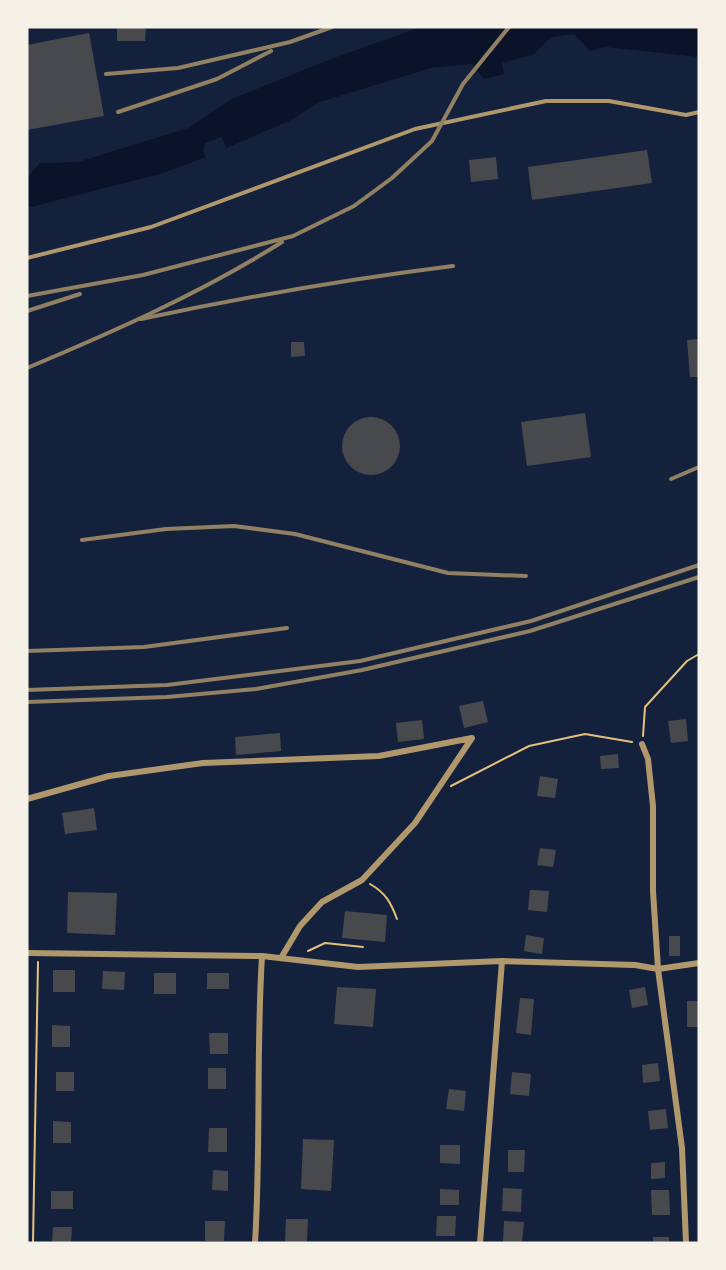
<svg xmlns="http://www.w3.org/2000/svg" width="726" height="1270" viewBox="0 0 726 1270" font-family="Mulish,sans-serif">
<rect width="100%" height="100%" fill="#14213d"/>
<!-- water -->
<polygon fill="#0b132b" points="421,27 699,27 699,57 605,47 590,51 574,34 551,37 533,55 502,63 504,74 484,79 472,64 431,68 320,102 289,121 226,148 222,137 205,143 203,151 206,157 160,174 27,208 27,178 40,163 78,162 188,128 232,99 331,59"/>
<!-- building -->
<g fill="#48494c">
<polygon points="117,27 146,27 145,41 117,41"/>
<polygon points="89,33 104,116 27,130 27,45"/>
<polygon points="647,150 652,183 532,200 528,167"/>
<polygon points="496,157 498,179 471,182 469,160"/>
<polygon points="699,339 699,377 690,377 687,340"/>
<polygon points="291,342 304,342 305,356 291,357"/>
<polygon points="585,413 591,457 527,466 521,422"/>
<circle cx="371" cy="446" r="29"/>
<polygon points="483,701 488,722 464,728 459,706"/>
<polygon points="686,719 688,741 671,743 668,721"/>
<polygon points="422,720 424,739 398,742 396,723"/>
<polygon points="280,733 281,751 236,755 235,737"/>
<polygon points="618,754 619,768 601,769 600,756"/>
<polygon points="540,776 558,779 555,798 537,796"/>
<polygon points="94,808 97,830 65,834 62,813"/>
<polygon points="540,848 556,850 553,867 537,865"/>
<polygon points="530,890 549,891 547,912 528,910"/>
<polygon points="68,892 117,893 115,935 67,933"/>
<polygon points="345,911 387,915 385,942 342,938"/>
<polygon points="526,935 544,938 542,954 524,951"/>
<rect x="669" y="936" width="11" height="20"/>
<rect x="53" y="970" width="22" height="22"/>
<polygon points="103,971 125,972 124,990 102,989"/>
<rect x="154" y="973" width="22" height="21"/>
<rect x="207" y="973" width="22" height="16"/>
<polygon points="337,987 376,989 373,1027 334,1024"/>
<polygon points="645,987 648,1005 632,1008 629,990"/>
<polygon points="520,998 534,999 531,1035 516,1033"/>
<rect x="687" y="1001" width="12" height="26"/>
<polygon points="52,1025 70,1026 70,1047 52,1047"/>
<polygon points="209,1033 228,1033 228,1054 210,1054"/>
<polygon points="658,1063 660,1081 643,1083 642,1065"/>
<rect x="208" y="1068" width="18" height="21"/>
<rect x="56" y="1072" width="18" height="19"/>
<polygon points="512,1072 531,1074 529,1096 510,1094"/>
<polygon points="449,1089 466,1091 464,1111 446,1109"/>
<polygon points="666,1109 668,1128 650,1130 648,1111"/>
<polygon points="53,1121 71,1122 71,1143 53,1143"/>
<polygon points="209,1128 227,1128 227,1152 208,1152"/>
<polygon points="303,1139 334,1140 331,1191 301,1189"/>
<polygon points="440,1145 460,1145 460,1164 440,1163"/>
<polygon points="508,1150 525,1150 524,1172 508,1172"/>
<polygon points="665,1162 665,1178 651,1179 651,1163"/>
<polygon points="213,1170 228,1171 228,1191 212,1190"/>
<polygon points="503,1188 522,1189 521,1212 502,1211"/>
<polygon points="440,1189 459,1190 459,1205 440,1205"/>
<polygon points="651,1190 669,1190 670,1215 652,1215"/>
<rect x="51" y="1191" width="22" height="18"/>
<polygon points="437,1216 456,1216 455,1236 436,1236"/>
<polygon points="286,1219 308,1219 307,1242 285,1242"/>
<polygon points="205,1221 225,1221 224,1241 205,1241"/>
<polygon points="504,1221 524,1222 522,1243 503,1243"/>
<polygon points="53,1227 72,1227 71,1243 52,1243"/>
<rect x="653" y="1237" width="16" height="6"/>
</g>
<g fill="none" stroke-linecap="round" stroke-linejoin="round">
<!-- path -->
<g stroke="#e5c07b" stroke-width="2">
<polyline points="643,736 645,707 687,661 699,654"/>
<polyline points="451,786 529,746 585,734 632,742"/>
<path d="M370,884C386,893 391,903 397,919"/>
<polyline points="308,951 325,943 363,947"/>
<polyline points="33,1243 38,962"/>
</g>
<!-- service -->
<polyline stroke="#b1986c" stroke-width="4" points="27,258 151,227 415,129 546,101 609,101 686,115 699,112"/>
<!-- minor -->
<g stroke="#b1986c" stroke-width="6">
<polyline points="642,744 648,759 653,806 653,891 658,969 682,1148 686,1243"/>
<polyline points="27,799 109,776 203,763 379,756 472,738 415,823 362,880 322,902 300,926 281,958"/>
<polyline points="27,953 262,956 358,967 502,961 635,965 658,969 699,963"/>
<path d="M255,1243C261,1147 256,1052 262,956"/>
<polyline points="480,1243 502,961"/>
</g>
<!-- rail -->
<g stroke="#918062" stroke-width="4">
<polyline points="106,74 178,68 290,42 332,27"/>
<polyline points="118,112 217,79 271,51"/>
<polyline points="27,296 143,275 293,236 354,206 392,178 432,141 463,84 509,27"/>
<polyline points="27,311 80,294"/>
<path d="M141,319C245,297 348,279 453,266"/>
<path d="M27,368C115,331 201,293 282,242"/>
<polyline points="671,479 699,467"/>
<polyline points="82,540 166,529 234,526 295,534 448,573 526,576"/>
<polyline points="27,651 144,647 287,628"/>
<polyline points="27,690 167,685 360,661 531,621 699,565"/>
<polyline points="27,702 167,697 256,689 362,670 530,631 699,577"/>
</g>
</g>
<!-- border -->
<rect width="726" height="1270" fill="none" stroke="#f6f1e7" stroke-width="57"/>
</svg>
